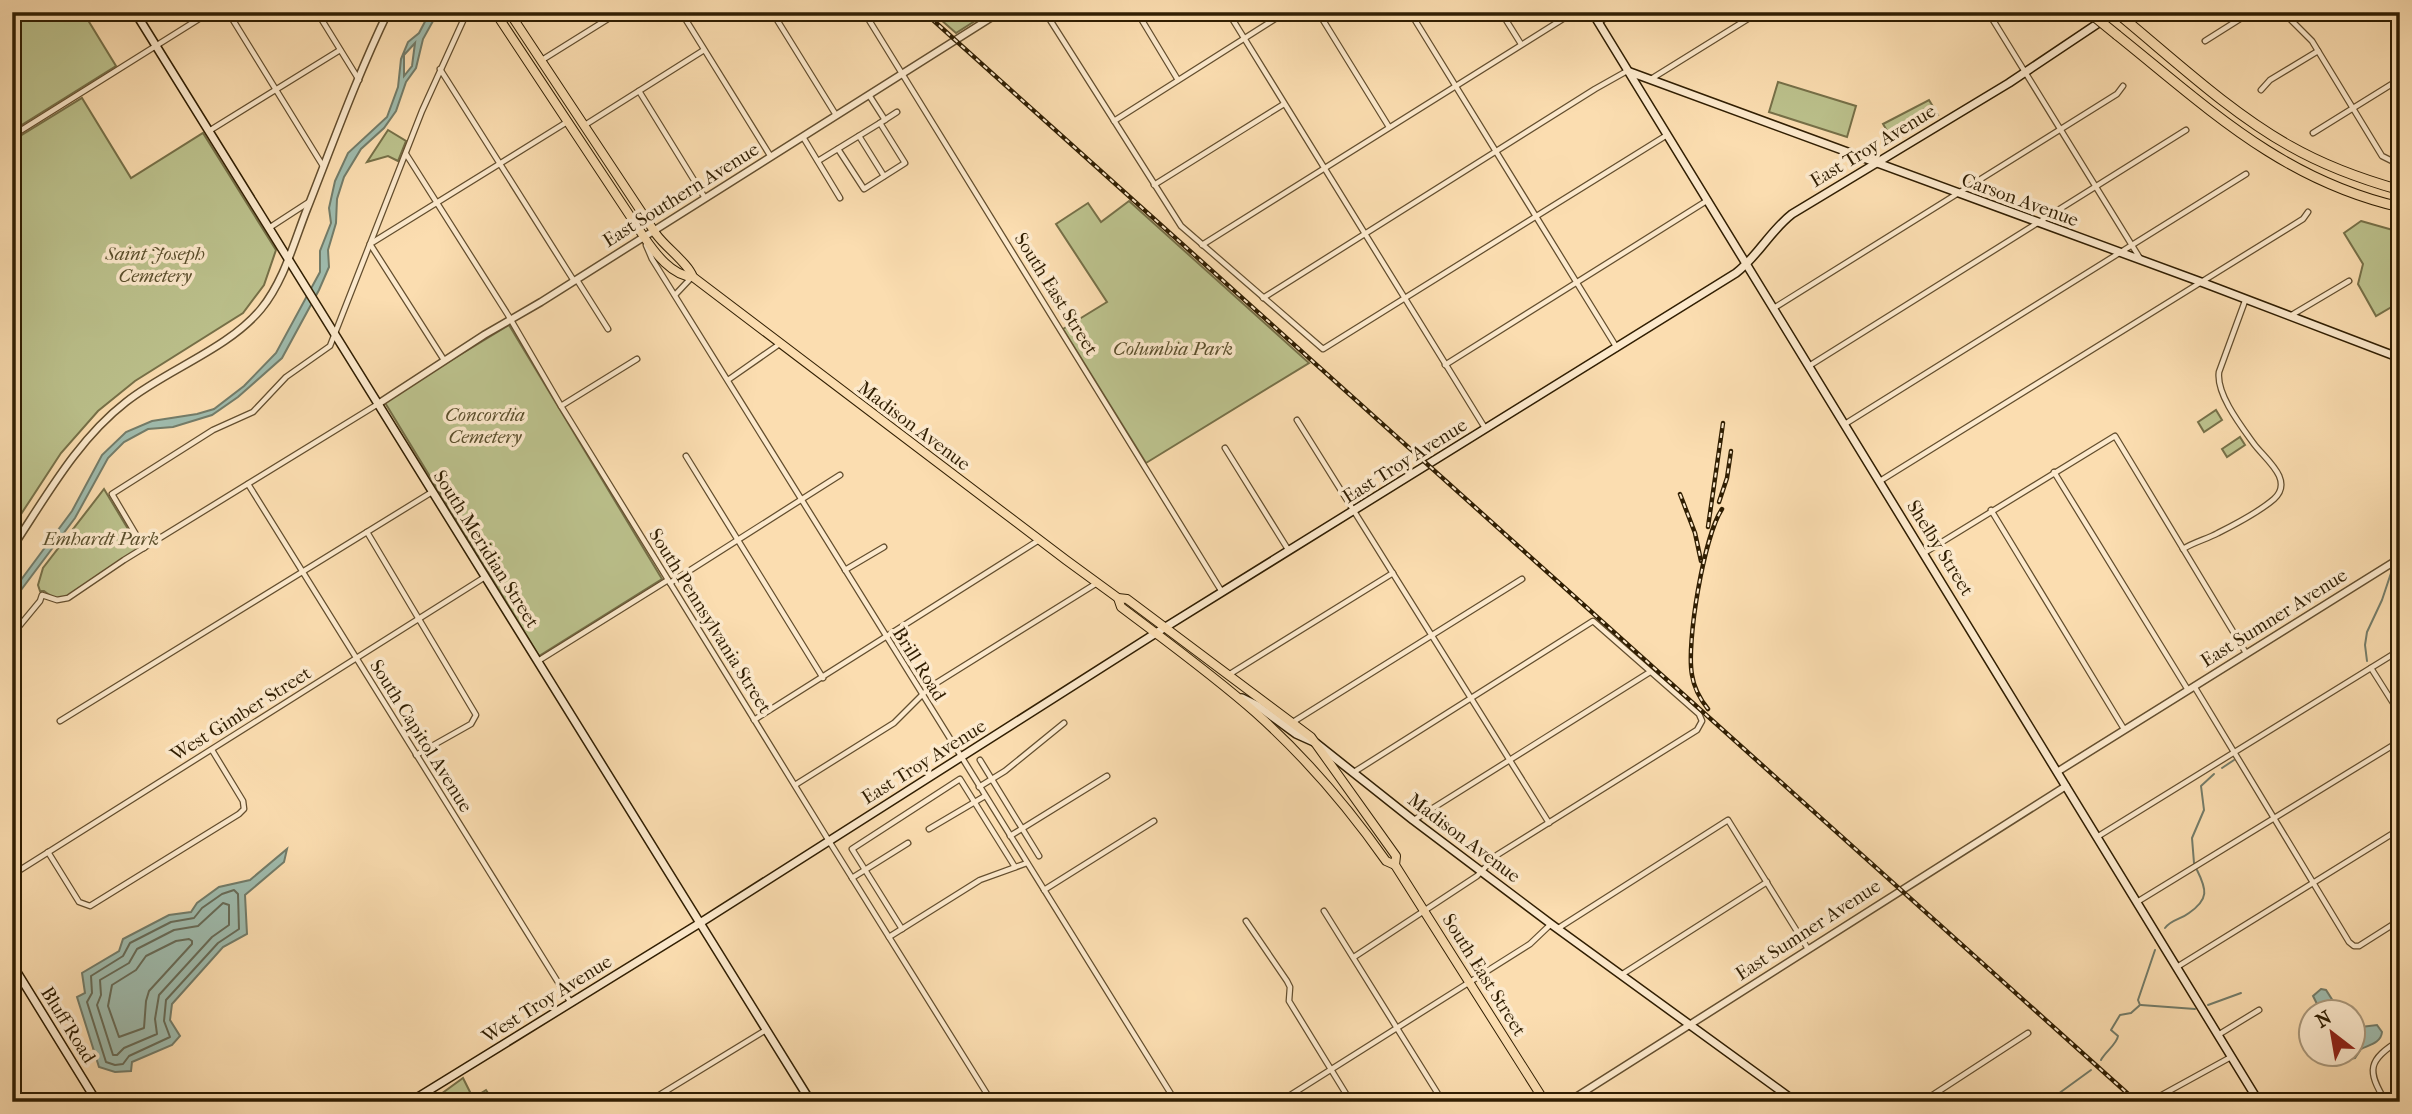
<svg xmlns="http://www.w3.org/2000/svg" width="2412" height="1114" viewBox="0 0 2412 1114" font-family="'IM FELL French Canon',serif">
<rect width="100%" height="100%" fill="#fbddb0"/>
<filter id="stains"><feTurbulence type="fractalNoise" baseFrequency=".00286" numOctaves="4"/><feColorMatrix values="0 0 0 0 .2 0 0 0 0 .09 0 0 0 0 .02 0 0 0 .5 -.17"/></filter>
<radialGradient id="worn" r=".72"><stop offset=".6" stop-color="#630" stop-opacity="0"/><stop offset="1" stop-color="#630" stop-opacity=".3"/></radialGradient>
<!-- green -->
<g fill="#bcc28d" stroke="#767048" stroke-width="2">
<polygon points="32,12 83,12 116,66 12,131 12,24"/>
<polygon points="932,12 989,12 956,33"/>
<polygon points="1778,82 1856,106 1847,137 1769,112"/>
<polygon points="82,98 131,178 203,133 276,250 264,285 243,313 135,381 98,411 61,453 12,528 12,141"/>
<polygon points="1929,100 1938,115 1893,141 1883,124"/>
<polygon points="388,130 406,141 398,161 388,156 367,162"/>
<polygon points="1129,201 1309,363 1146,463 1063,329 1107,302 1056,224 1088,203 1101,222"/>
<polygon points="2361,221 2400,232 2400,302 2376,316 2358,284 2363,264 2344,233"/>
<polygon points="509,325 662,579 539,656 384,401"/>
<polygon points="2216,410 2222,420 2204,432 2198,422"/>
<polygon points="2240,437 2245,445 2227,457 2222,449"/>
<path d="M104,489L140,549L71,595C59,600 54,599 44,591H40L38,585L43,568Z"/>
<polygon points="463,1078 473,1098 486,1090 494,1102 430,1102"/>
</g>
<!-- water -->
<g fill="#9fbbad" stroke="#737c69" stroke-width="2" fill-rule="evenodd">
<path d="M430,12H438L423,39L416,68L406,82L396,111L384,128L361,149L344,177L337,199L336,223L328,250L329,267L319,290L282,358L238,397L212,415L173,427L148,429L124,442L108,458L75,518L12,602V592L72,511L102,455L126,432L152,421L197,414L214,409L244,386L276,353L320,272V251L331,223L329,208L335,181L348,153L387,117L398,87L401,59L408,42L419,33ZM415,43L412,66L404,76V55Z"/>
<polygon points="287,849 284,862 245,895 247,934 223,947 172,1004 170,1020 180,1036 172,1045 132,1062 131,1071 115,1072 99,1067 77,997 85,993 82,973 119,951 123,939 169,915 191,912 197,903 219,887 250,880"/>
<polygon points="2321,989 2326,990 2340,1012 2321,1012 2313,996"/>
<path d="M2377,1025L2382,1032C2381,1043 2369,1045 2361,1049L2355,1058L2349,1059L2347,1055L2352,1054L2353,1028Z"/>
</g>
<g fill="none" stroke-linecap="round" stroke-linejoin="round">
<!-- shore -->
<g stroke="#686c58" stroke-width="2">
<polygon points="234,890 238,894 239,929 218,943 166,1000 164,1021 170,1037 129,1056 123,1064 115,1065 106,1062 87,1002 92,993 91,976 123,956 130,943 171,922 194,918 202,908 222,894"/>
<polygon points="223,903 229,905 229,925 212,937 159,995 155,1019 157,1034 124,1048 117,1055 113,1055 97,1005 101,995 100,980 129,963 137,949 174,930 198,926"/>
<polygon points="189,939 192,941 192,944 149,991 146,1001 144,1028 119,1037 108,1006 112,985 136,970 146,956 176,941"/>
</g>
<!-- stream -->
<g stroke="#737c69" stroke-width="2">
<polyline points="2367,661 2365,645 2367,632 2382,600 2392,570"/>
<polyline points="2222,768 2234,760"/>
<polyline points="2194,863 2192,838 2204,810 2201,786 2214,774"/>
<path d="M2165,928C2172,919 2180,920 2189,913C2209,899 2207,890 2197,870"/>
<polyline points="2141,1005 2195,1009"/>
<polyline points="2208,1005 2241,993"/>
<path d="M2101,1060C2105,1052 2117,1044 2118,1036L2111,1030L2120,1015L2131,1013L2140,1005L2138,1000L2155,950"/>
<polyline points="2047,1102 2091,1070"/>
</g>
<!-- minor casing -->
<g stroke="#634e2e" stroke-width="7">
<g id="minor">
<polyline points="228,12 323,166"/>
<polyline points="317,12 359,80"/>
<polyline points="681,12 771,157"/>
<polyline points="864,12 1222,592"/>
<polyline points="1045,12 1181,226 1323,349 1667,135"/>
<polyline points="1137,12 1178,80"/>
<polyline points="1228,12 1485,428"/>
<polyline points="1318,12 1389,127"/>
<polyline points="1410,12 1617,348"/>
<polyline points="1501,12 1521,44"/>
<polyline points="1988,12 2141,260"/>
<polyline points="2283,12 2312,41 2382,156 2400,165"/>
<polyline points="2395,12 2400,20"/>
<polyline points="774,15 836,115"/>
<polyline points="1599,22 1616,12"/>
<polyline points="2205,41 2251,12"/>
<polyline points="542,60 619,12"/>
<polyline points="440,69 574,281"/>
<polyline points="1651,79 1759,12"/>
<polyline points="2261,90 2270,80 2318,51"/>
<polyline points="639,91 705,198"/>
<polyline points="869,95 885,120"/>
<polyline points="1114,121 1286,12"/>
<polyline points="585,125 704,50"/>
<polyline points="209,131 340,50"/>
<polyline points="2313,133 2400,79"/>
<polyline points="12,136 210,12"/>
<polyline points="859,136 884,176"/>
<polyline points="803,137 840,198"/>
<polyline points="838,149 864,189 905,163 880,123 897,112"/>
<polyline points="406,154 508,315 561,406 829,841 992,1102"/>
<polyline points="818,161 880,123"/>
<polyline points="1154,185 1284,104"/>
<polyline points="269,228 309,202"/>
<polyline points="646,245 652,259 1176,1102"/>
<polyline points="1202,245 1574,12"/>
<polyline points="577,280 608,329"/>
<polyline points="675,295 691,278"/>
<polyline points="1263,298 1595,89 1627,71"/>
<polyline points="1774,308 2117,94 2123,86"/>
<polyline points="2290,316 2349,281"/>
<polyline points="444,360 370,244 567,122"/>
<polyline points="1445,365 1708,200"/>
<polyline points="1809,366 2186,130"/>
<polyline points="728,380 781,343"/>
<polyline points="561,406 637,359"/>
<polyline points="1297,420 1549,823"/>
<polyline points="1845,424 2246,174"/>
<polyline points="1225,448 1289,551"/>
<polyline points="686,456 823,678"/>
<polyline points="2054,472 2188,690"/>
<polyline points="1880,481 2303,219 2308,212"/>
<polyline points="248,484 571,1003"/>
<polyline points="1991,510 2124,729"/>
<polyline points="367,532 476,715 471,724 416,755"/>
<polyline points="144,548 112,494 213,430 253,412 286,377 330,346 422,111 467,12"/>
<path d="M2183,549C2194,542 2207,539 2218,533C2236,524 2259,512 2274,499C2295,480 2264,458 2254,444C2241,426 2216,394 2219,372L2245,301"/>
<polyline points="1924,553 2115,436 2246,653"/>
<polyline points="845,570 884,547"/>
<polyline points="670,583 840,475"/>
<polyline points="16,630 40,601 42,595 57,600 68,598 124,560 378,404"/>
<polyline points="538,661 668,580"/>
<polyline points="2371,668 2400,714"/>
<polyline points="1230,674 1393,573"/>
<polyline points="2194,686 2349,942 2354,946 2359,946 2400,920"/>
<polyline points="754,720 1039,540"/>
<polyline points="60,721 432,492"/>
<polyline points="1293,722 1522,579"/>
<polyline points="980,760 1039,856"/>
<polyline points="1354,772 1593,621 1699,714 1702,721 1697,730 1497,855 1477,876 1354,957"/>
<polyline points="795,785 894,723 930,687 1097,583"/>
<polyline points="979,787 1005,771 1064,723"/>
<polyline points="1414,820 1650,672"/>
<polyline points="929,829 985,796"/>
<polyline points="1010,836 1107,776"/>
<polyline points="2097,837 2400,650"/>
<polyline points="48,852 79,902 90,906 239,814 244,809 243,801 212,750"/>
<polyline points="12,875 485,577"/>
<polyline points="852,878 908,843"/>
<polyline points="1044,890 1154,821"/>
<polyline points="2137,902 2400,741"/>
<polyline points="1324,911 1443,1102"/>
<polyline points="1246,921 1287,981 1290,987 1289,1001 1351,1102"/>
<polyline points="902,929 852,849 960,779 1015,867"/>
<polyline points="1557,929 1728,820 1808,949"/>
<polyline points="889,937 980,880 1027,863"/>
<polyline points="2177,967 2400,829"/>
<polyline points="1621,975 1767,882"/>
<polyline points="2218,1035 2259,1010"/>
<polyline points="1289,1096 1530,944 1551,924"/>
<polyline points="648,1102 766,1030"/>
<polyline points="1922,1102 2028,1033"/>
<polyline points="2149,1102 2231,1057"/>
<path d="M2386,1102C2366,1070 2368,1060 2400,1040"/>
</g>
</g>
<!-- tertiary casing -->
<g stroke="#634e2e" stroke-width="9">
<g id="tertiary">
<polyline points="378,404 484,335 541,302 1000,12"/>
<path d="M12,548C46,497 77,440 126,402C166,370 228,349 261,309C284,281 294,242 307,209C333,143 357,76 388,12"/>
<polyline points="2057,772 2400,558"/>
<polyline points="1568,1102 2066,786"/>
</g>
</g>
<!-- secondary casing -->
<g stroke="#301e02" stroke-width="10">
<g id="secondary">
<polyline points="135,12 811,1102"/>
<polyline points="1592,12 2259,1102"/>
<polyline points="1630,72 2201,282 2400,358"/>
<polyline points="1242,698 1258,706 1296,734 1316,743 1413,820 1551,924 1796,1102"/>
<polyline points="12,964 97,1102"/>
<path d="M410,1102L700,923L1156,633L1736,273C1758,256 1770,231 1792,214L2009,83L2115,12"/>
</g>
</g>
<!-- primary casing -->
<g stroke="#301e02" stroke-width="10">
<g id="primary">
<path d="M495,12L644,237C655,253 672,276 693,277L1066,560L1118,598L1127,599L1311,737L1396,856L1395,865L1545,1102"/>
<path d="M509,12L656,234C666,248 688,263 693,277"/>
<path d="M1118,598L1121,607C1166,641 1213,675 1256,713C1305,757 1348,807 1386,861L1395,865"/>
</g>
</g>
<!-- motorway casing -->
<g stroke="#301e02" stroke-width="11">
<g id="motorway">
<path d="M2116,12C2171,57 2229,112 2290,146C2325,166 2361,179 2400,190"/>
<path d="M2117,35C2208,108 2282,180 2400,207"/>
</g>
</g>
<!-- minor -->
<use href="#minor" stroke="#fce9cc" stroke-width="4.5"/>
<!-- tertiary -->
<use href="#tertiary" stroke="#fce9cc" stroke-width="6"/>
<!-- secondary -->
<use href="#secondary" stroke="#fce9cc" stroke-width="7"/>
<!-- primary -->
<use href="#primary" stroke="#fbddb0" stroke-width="8"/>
<!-- motorway -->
<use href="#motorway" stroke="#fbddb0" stroke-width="9"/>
<!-- rail casing -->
<g stroke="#301e02" stroke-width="4.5">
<g id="rail">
<polyline points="924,12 2137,1102"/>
<polyline points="1680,494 1695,533 1701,561"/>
<polyline points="1719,502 1727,478 1731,451"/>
<polyline points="1708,527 1723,423"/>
<path d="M1708,709C1700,699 1694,688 1692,675C1686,643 1704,536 1722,509"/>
</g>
</g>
<!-- rail -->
<use href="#rail" stroke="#fce9cc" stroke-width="2" stroke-dasharray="5" stroke-linecap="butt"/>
<!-- motorway-bridge casing -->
<g stroke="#301e02" stroke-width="11" stroke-linecap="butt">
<polyline id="motorway-bridge" points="2090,13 2117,35"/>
</g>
<!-- motorway-bridge -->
<use href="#motorway-bridge" stroke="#fbddb0" stroke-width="9"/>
</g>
<g text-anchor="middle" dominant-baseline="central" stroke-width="7" stroke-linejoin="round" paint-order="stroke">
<!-- street labels -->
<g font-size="19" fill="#301e02" stroke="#fce9cc">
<text transform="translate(1873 146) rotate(-31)">East Troy Avenue</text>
<text transform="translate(681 195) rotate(-32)">East Southern Avenue</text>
<text transform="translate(2020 200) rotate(20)">Carson Avenue</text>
<text transform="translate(1056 294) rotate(58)">South East Street</text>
<text transform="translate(914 426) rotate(37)">Madison Avenue</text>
<text transform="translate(1405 461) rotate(-32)">East Troy Avenue</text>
<text transform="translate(1940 548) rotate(58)">Shelby Street</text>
<text transform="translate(486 549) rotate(58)">South Meridian Street</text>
<text transform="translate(2274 618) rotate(-32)">East Sumner Avenue</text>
<text transform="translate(710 621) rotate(58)">South Pennsylvania Street</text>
<text transform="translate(919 664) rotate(58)">Brill Road</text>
<text transform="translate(241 714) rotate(-32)">West Gimber Street</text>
<text transform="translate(421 736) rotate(58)">South Capitol Avenue</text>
<text transform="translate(924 762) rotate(-32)">East Troy Avenue</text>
<text transform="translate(1464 838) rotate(37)">Madison Avenue</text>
<text transform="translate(1808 930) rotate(-33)">East Sumner Avenue</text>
<text transform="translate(1484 975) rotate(58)">South East Street</text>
<text transform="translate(547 999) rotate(-32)">West Troy Avenue</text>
<text transform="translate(68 1025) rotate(58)">Bluff Road</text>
</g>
<!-- park labels -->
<g font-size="19" font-style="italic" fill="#5a4f2c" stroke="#fce9cc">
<text x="155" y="254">Saint Joseph<tspan x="155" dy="22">Cemetery</tspan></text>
<text x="1173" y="349">Columbia Park</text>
<text x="485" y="415">Concordia<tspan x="485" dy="22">Cemetery</tspan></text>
<text x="101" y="539">Emhardt Park</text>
</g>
</g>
<!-- margin -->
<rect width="2412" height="1114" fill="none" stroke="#fbddb0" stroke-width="42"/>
<rect x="14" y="14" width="2384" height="1086" fill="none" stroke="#301e02" stroke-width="3.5"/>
<rect x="21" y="21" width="2370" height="1072" fill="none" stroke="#301e02" stroke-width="2"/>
<!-- north arrow -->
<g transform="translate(2332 1033) rotate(329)"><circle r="33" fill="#fce9cc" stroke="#aa987b" stroke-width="2"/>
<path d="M0-5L12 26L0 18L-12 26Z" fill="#8f2418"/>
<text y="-10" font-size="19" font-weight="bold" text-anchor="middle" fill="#301e02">N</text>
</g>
<rect width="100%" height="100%" filter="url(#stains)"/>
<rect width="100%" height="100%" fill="url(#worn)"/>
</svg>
